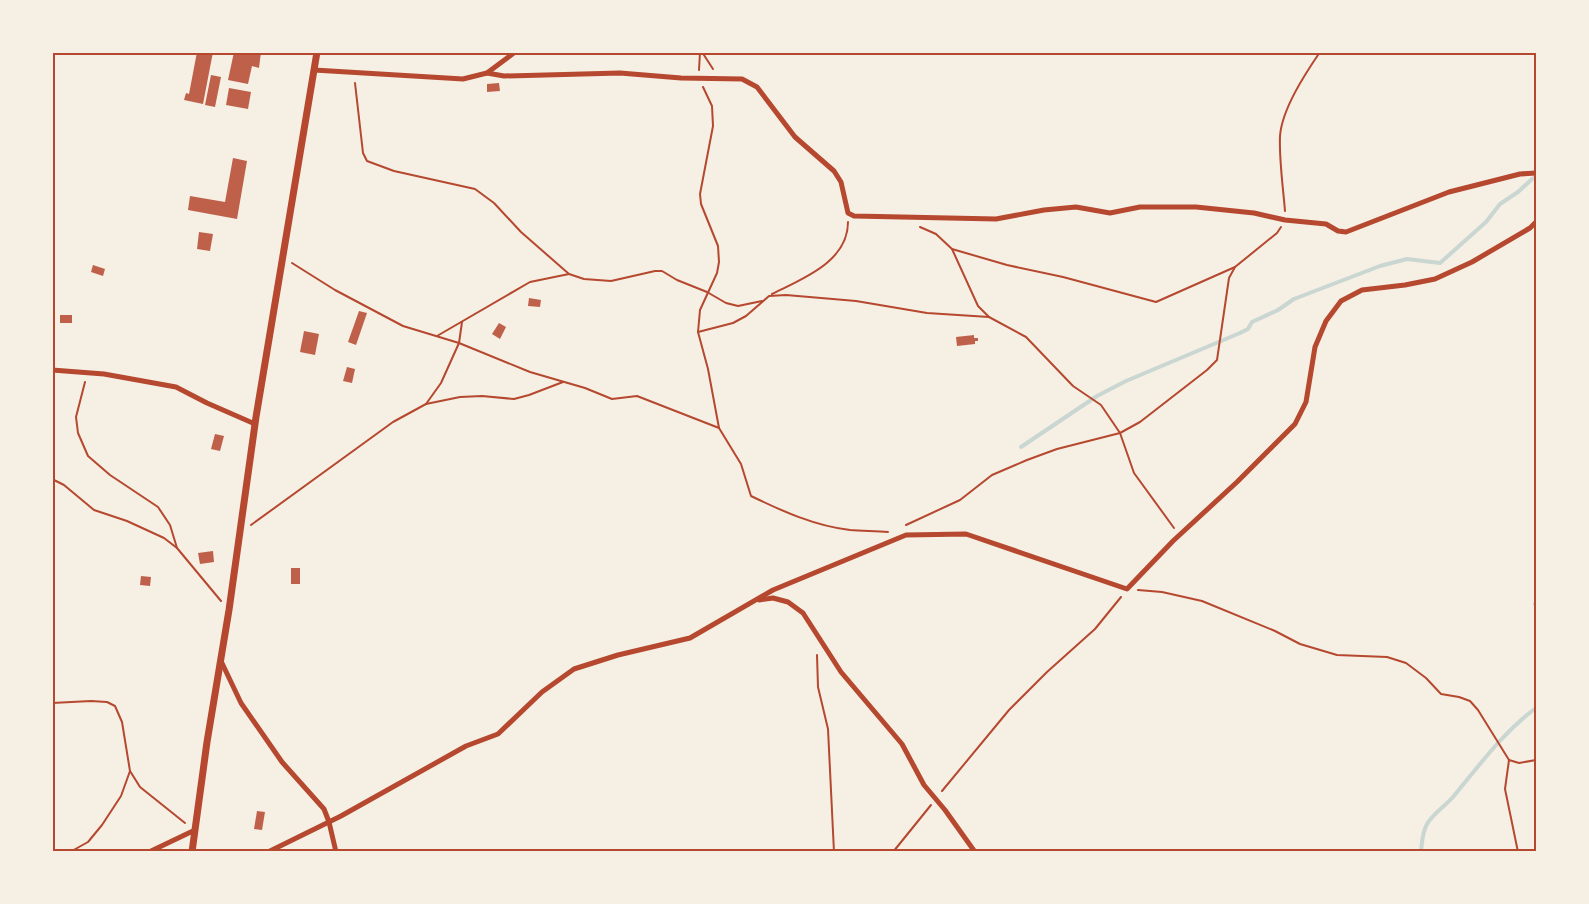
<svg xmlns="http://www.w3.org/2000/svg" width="1589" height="904" viewBox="0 0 1589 904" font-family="Commissioner,sans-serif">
<rect width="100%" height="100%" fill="#f6efe4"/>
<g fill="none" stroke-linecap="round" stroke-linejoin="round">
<!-- stream -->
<g stroke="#c9d6d2" stroke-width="4">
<polyline points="1021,447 1097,396 1126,381 1240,333 1248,329 1252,322 1278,310 1294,299 1380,266 1407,259 1440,263 1486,222 1500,204 1518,192 1532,179 1536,177"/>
<polyline points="1535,604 1536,606"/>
<path d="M1421,852C1422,842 1422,833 1427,824C1433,814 1445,806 1453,797C1479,766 1503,732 1536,708"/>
</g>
</g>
<!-- building -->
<g fill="#bf614a">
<polygon points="197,52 213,52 203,104 184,100 186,93 189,94"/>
<polygon points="234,52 261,52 259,68 252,66 248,84 228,80"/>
<polygon points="211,75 221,77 215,107 205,105"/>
<polygon points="499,83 500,91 487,92 487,84"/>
<polygon points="229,88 251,92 248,109 226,105"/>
<polygon points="233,158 247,161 237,219 188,210 190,196 225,202"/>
<polygon points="199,232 213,234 210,251 197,249"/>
<polygon points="93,265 105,269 103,276 91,272"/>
<polygon points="529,298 541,300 540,307 528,306"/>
<polygon points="359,311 367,313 356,345 348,342"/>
<rect x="60" y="315" width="12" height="8"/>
<polygon points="499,323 506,327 500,339 492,334"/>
<polygon points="304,331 319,334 315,355 300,352"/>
<polygon points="974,335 974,338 978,338 978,341 975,341 975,344 957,346 956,337"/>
<polygon points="347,367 355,369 352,383 343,381"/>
<polygon points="215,434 224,436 220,451 211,449"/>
<polygon points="213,551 214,562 200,564 198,553"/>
<rect x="291" y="568" width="9" height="16"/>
<polygon points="141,576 151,577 150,586 140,585"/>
<polygon points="257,811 265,812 262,830 254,829"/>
</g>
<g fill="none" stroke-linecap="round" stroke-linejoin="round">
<!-- path -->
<g stroke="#b5482f" stroke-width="2">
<polyline points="702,52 713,69"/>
<polyline points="699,70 700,52"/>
<polyline points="355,83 363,153 367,161 394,171 475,189 494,203 521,232 569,274 584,279 611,281 655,271 662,271 677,280 707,292 726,303 738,306 762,301"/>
<path d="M703,87L712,106L713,126L700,194L701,204L718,246L719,262L717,273L700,310L698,332L708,369L719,428L741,464L751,496C782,511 815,526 850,530C863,531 875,531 888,532"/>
<path d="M1285,211C1283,186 1279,160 1280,136C1282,109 1305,74 1320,52"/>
<polyline points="920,227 936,234 952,249 978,306 989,317 1026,337 1073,386 1101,405 1120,433 1134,473 1174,528"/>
<polyline points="952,249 1007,265 1063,277 1156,302 1235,267"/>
<polyline points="292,263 335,290 403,326 459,343 530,372 585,388 612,399 637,396 719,428"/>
<path d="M772,294C802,279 848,262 848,222"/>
<polyline points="698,332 733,323 746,316 769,296 786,295 856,301 927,313 989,317"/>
<polyline points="437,336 530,282 569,274"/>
<polyline points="85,382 76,417 78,433 88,456 110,475 158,507 170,525 177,548"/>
<polyline points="426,404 460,397 482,396 514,399 529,395 563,382"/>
<polyline points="52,479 64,485 94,510 127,521 164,538 177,548 221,601"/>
<polyline points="251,525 393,422 426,404 441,383 459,343 462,322"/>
<polyline points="906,525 960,500 992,475 1027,460 1057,449 1120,433 1140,422 1207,370 1217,360 1229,278 1235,267 1277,233 1281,227"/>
<polyline points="1138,590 1162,592 1202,601 1275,631 1300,644 1337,655 1387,657 1406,663 1426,678 1441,694 1459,697 1470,701 1478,710 1509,760 1519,763 1536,760"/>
<polyline points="817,655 818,687 828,729 834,852"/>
<polyline points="52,703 91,701 107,702 115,706 122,722 130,771 140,787 185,823"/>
<polyline points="1509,760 1505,789 1518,852"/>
<polyline points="942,791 1009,710 1047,672 1095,629 1121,597"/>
<polyline points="70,852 88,842 102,825 121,796 130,771"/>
<polyline points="893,852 931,805"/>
</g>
<!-- minor -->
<g stroke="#b5482f" stroke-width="5">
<polyline points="314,70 463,79 487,73 515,52"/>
<polyline points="487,73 504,76 620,73 681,78 742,79 757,87 795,137 834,171 841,182 848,213 854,216 996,219 1044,210 1076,207 1110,213 1140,207 1196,207 1254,213 1285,220 1326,224 1338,231 1346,232 1449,192 1520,174 1536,173"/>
<polyline points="52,370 104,374 176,387 207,403 255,424"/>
<polyline points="759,600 773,598 788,602 803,613 841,672 902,744 924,785 945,810 975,852"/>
<polyline points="221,661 241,703 282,762 324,809 329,822 336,852"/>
<polyline points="149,852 195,830"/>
<polyline points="268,852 341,816 466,746 498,734 542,692 574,669 618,655 690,638 773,590 906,535 966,534 1127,589 1173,541 1237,482 1295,424 1306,402 1315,347 1326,321 1341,301 1362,290 1405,285 1435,279 1472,262 1530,228 1536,222"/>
</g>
<!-- tertiary -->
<polyline stroke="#b5482f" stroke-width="7" points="192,852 207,742 229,610 256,417 317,52"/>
</g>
<!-- border -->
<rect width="1589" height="904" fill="none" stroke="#f6efe4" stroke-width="108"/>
<rect x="54" y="54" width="1481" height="796" fill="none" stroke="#b5482f" stroke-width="2"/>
</svg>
